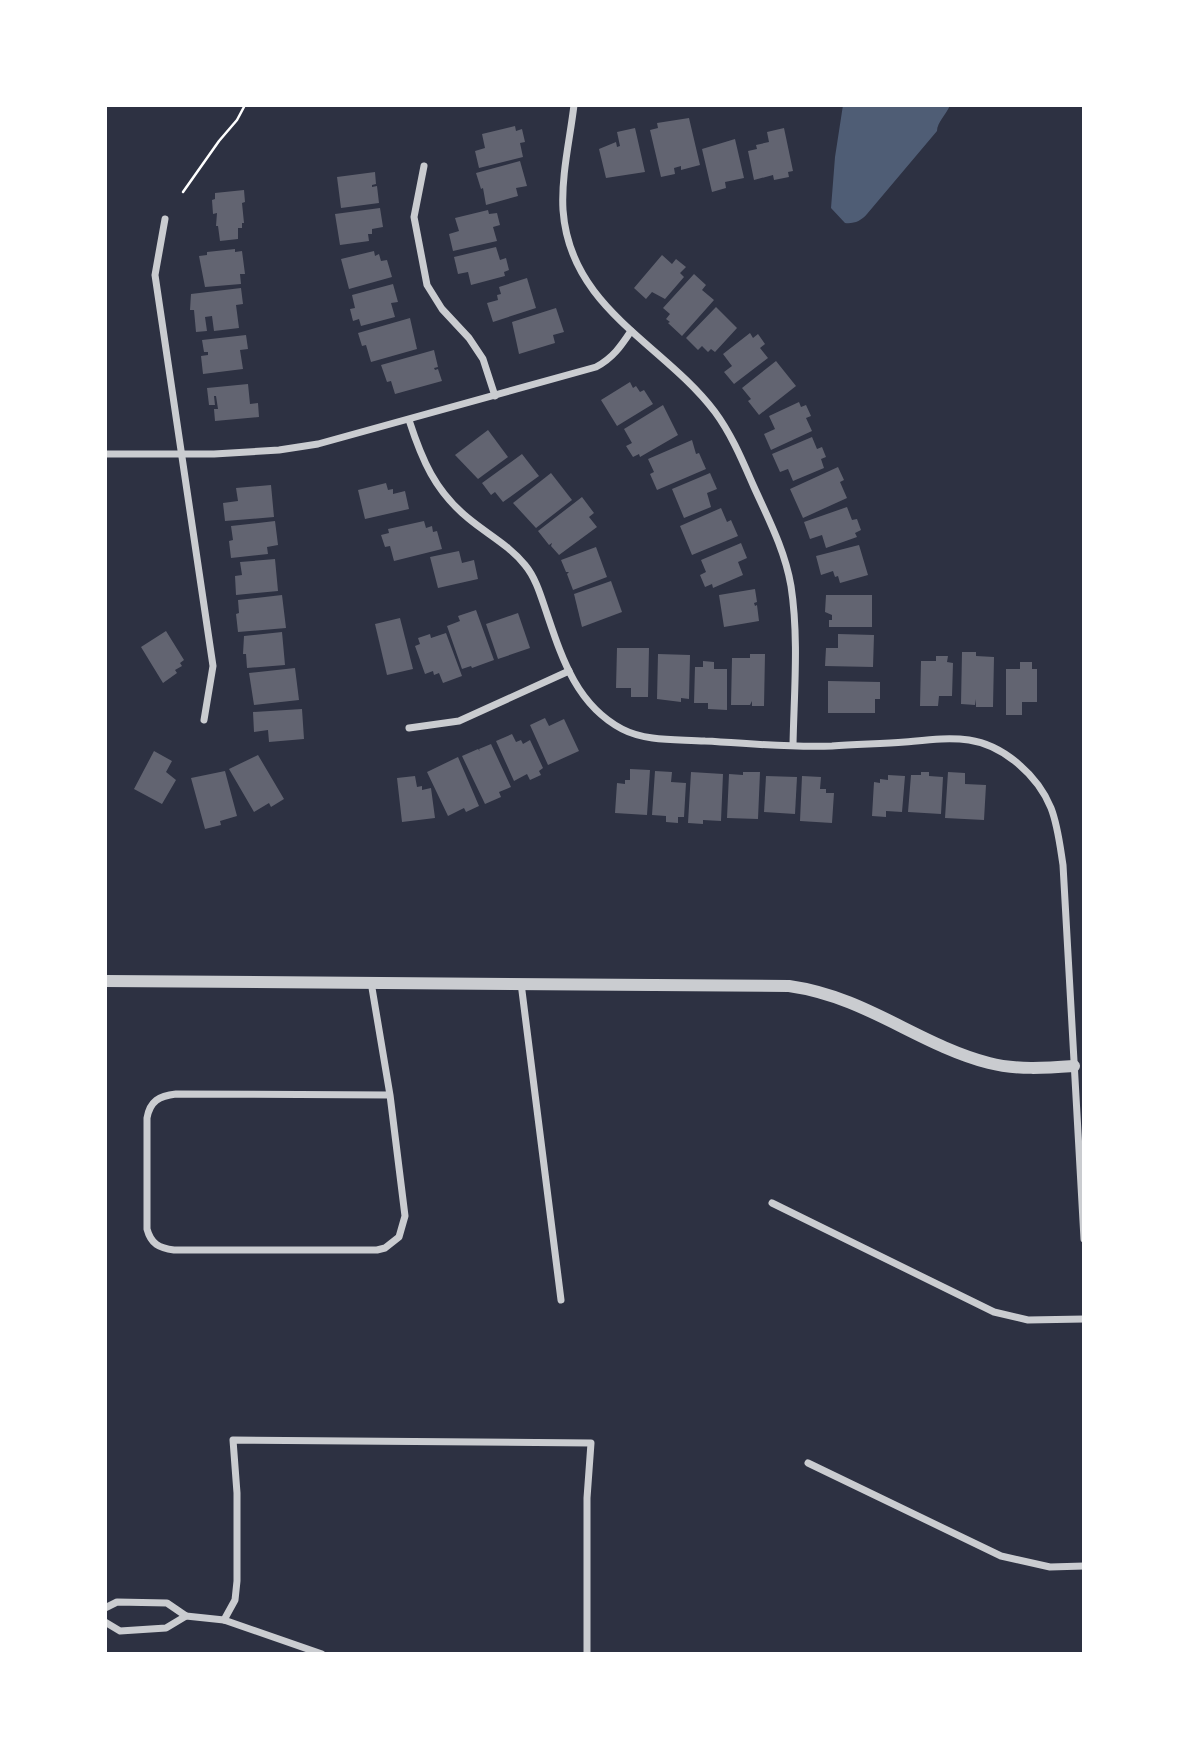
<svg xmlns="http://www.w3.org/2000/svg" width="1189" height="1759" viewBox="0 0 1189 1759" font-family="Signika,sans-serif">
<rect width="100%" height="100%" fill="#2d3142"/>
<!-- water -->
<path fill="#4f5d75" d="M843,105H950C947,114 937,122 937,131L867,214C861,221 854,224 845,223L831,208L835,157Z"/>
<!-- building -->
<g fill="#626471">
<polygon points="689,118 700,165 681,170 681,166 674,168 675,174 661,177 650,130 658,128 657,123"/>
<polygon points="515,126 516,131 522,129 525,142 520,143 523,157 479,168 475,151 485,148 482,134"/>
<polygon points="635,128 645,172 606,178 599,149 616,142 617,147 620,146 617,132"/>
<polygon points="784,128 793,171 788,172 789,177 774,180 773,175 754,180 748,151 757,149 756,145 769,142 767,132"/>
<polygon points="735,139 744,178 725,182 726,188 712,192 702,149"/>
<polygon points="520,161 527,186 516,188 518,196 486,205 483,188 481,189 476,173"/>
<polygon points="375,172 376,184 372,185 372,187 377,186 379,203 341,208 337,177"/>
<polygon points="244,190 245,202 242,203 244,223 242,223 242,228 238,228 238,239 220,241 218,226 216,226 217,213 213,214 212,200 215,199 215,193"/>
<polygon points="380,208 383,227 372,229 372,234 368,234 369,241 340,245 335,214"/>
<polygon points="488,210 489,214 497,213 500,225 493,227 497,241 453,251 449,234 459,231 455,218"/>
<polygon points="496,247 500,260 506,258 509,270 504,272 505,276 471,285 468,272 458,274 454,257"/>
<polygon points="235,249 235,252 242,251 245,274 240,274 241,284 205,287 199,256 207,255 207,252"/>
<polygon points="374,251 375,256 379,254 381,261 387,260 392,277 349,289 341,259"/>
<polygon points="662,255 672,264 676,259 686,267 680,273 684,277 665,299 652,292 646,299 634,288"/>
<polygon points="694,274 706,285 702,290 714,300 682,336 668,323 670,322 666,319 670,314 663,308"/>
<polygon points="527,278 536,308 493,322 487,303 498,300 497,295 501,294 499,287"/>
<polygon points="393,284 398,302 391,303 395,317 361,326 359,319 353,321 350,309 355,308 352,295"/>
<polygon points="241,288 243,304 236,305 239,328 214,331 212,316 205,317 207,331 196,332 194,310 190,310 191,294"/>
<polygon points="716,307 737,328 715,352 711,349 708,352 702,346 698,350 686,338"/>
<polygon points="556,308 564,332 553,335 555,343 519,354 512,322"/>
<polygon points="410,318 417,349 371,362 366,345 362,346 358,333"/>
<polygon points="750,333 753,338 758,334 765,344 760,348 768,358 734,384 724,372 732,366 723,354"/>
<polygon points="246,335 248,349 240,350 243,369 203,374 201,356 208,355 208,352 204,352 202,340"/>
<polygon points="434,350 438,367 434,368 435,370 438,369 442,381 395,394 391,381 387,382 381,365"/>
<polygon points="776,361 796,386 759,415 748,401 751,399 742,388"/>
<polygon points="630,382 633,388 636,386 640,392 644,390 653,404 617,426 601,400"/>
<polygon points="248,384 250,404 258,403 259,417 215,421 214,409 218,409 216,396 214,396 215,405 209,405 207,388"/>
<polygon points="799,402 801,407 806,405 811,416 806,418 812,431 771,450 764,434 775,429 769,416"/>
<polygon points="663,405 678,435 640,457 639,454 633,457 626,446 632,443 624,429"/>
<polygon points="488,430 508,457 478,479 455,455"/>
<polygon points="812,437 817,449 822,447 826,457 821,459 824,468 793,481 788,469 780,472 772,454"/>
<polygon points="692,440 696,454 699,453 706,469 657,490 650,474 654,472 648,459"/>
<polygon points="522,454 539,476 503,502 495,492 491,495 482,483"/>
<polygon points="838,467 844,480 840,482 847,498 803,518 790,489"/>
<polygon points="551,473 572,500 536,528 513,503"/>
<polygon points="710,473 717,489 707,493 711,507 684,518 672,489"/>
<polygon points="386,483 388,490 393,489 393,494 405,491 409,509 365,519 358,490"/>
<polygon points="271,485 274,517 225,521 223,503 238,501 236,488"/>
<polygon points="582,497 594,513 589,517 597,527 559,555 551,546 552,543 549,545 538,531"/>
<polygon points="847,507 852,520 857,519 861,530 855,533 857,537 826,548 822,535 810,539 804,522"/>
<polygon points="721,508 727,522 731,520 738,536 692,555 680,526"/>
<polygon points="275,521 278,545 267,547 268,554 231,558 229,541 233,540 231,526"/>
<polygon points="424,521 426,528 432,526 433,532 437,531 442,549 394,561 390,546 385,547 381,535 389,533 388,529"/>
<polygon points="741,543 747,558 738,562 743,575 713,588 712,584 705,587 700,575 706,572 701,560"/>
<polygon points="859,545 868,575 840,583 838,576 835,577 833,571 821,575 816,556"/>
<polygon points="596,547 607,577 573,590 567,574 569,572 566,572 561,560"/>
<polygon points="459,551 462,563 474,560 478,579 438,588 430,557"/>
<polygon points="275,559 278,591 236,595 235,576 242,575 240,562"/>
<polygon points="611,581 622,612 582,627 574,594"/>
<polygon points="755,589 757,602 754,603 755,606 757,605 759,621 724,627 719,595"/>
<polygon points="282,595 286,628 238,632 236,614 239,613 238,600"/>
<polygon points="826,595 872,595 872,627 829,627 829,620 832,620 832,615 825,612"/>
<polygon points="476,610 494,660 472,668 471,666 462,669 447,626 460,621 458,616"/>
<polygon points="518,613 530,648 498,659 486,624"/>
<polygon points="400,618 413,669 387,675 375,624"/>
<polygon points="166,631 184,660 180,663 182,666 175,670 177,673 163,683 141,647"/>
<polygon points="282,632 285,665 247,668 246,654 243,654 244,636"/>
<polygon points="446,633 462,676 443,683 439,673 434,675 433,671 425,674 415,646 420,644 418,638 430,634 431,638"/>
<polygon points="838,634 874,635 873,667 825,666 826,648 838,648"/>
<polygon points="617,648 649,648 648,697 631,697 631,688 616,688"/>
<polygon points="962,652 976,652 976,656 994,657 993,707 976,707 976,699 975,705 961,704"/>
<polygon points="658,654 690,655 689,699 681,698 681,702 657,699"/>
<polygon points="750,654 765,654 764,706 752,706 752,701 750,705 731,705 732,658 750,658"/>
<polygon points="936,656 948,656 947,662 953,663 952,696 939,696 938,706 920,706 921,661 936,661"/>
<polygon points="703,661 714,662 714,669 727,669 727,710 708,709 708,703 694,703 695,667 703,667"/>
<polygon points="1020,662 1032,662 1032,669 1037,669 1037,702 1022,702 1022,715 1006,715 1006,669 1020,669"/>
<polygon points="295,668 299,700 254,705 249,673"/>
<polygon points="828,681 880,682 880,699 875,699 875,713 828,713"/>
<polygon points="302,709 304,739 269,742 268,730 254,732 253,712"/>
<polygon points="545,718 549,726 564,719 579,751 548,765 530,725"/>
<polygon points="512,734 516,742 521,740 523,744 530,740 543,768 539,771 541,775 530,780 527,774 514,781 496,741"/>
<polygon points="491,744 511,787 499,792 501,797 485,804 462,756 478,749 480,751 479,749"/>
<polygon points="154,751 172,761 166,772 176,780 162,804 134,789"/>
<polygon points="258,755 284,799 271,807 269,803 254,812 229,769"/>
<polygon points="458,757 479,806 466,812 464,808 448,816 427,772"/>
<polygon points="630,769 650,770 647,815 615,813 617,783 625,784 625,780 630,780"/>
<polygon points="225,771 237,816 220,821 221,825 205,829 191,778"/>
<polygon points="655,771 672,772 671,782 686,783 684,817 678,817 678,823 666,822 666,816 652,815"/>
<polygon points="691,772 723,774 721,821 703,820 703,824 688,823"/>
<polygon points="743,772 760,772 758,819 727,818 729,774 743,775"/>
<polygon points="921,772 929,772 929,776 943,777 941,814 908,812 911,775 921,775"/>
<polygon points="948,772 965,773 965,784 986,785 984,820 945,818"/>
<polygon points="888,775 905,776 902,812 886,811 886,817 872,816 874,782 880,783 880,779 888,780"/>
<polygon points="415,776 417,787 422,786 422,790 431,788 435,818 402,822 397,778"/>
<polygon points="766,776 797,777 795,814 764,812"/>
<polygon points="802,776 821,777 820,789 826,789 826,793 834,793 832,823 800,821"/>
</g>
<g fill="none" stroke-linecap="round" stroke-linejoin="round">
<!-- path -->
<polyline stroke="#fff" stroke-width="2.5" points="183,192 219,141 237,120 245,105"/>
<!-- minor -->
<g stroke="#caccd0" stroke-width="7">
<path d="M574,105C570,139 561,176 563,210C570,309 663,343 715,412C732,435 743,462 754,487C769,520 785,551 791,586C799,638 794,693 793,745"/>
<polyline points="424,166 414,217 427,285 442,309 469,338 483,359 495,396"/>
<polyline points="165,219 155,275 213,666 204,720"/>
<path d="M409,420C422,460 435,491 468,518C487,534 509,545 525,565C535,577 540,593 545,608C561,655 575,704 622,729C647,742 678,739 705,741C747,743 790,748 832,746C856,744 881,744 905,742C926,740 948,737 969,740C1004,745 1038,776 1051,808C1058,826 1060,846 1063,865L1084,1239"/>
<path d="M105,454H214L279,450L318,444L596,367C613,358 621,346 631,331"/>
<polyline points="409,728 459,721 569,671"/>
<path d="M371,982L390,1095L405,1216L399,1237L385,1248L377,1250H174C159,1248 151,1244 147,1229V1118C150,1101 159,1096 176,1094L390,1095"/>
<polyline points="521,983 561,1300"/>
<polyline points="772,1203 994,1312 1028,1320 1084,1319"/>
<polyline points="808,1463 1001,1556 1050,1567 1084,1566"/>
<polyline points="105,1608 117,1602 167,1603 186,1616 224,1620 322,1654"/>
<polyline points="224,1620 235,1600 237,1581 237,1493 233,1440 591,1443 587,1498 587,1654"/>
<polyline points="105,1622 120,1631 166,1628 186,1616"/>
</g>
<!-- tertiary -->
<path stroke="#caccd0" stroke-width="12" d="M105,981L789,986C867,997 917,1044 989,1063C1016,1070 1046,1068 1074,1066"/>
</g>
<!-- border -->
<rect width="1189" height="1759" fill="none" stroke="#ffffff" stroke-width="214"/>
</svg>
